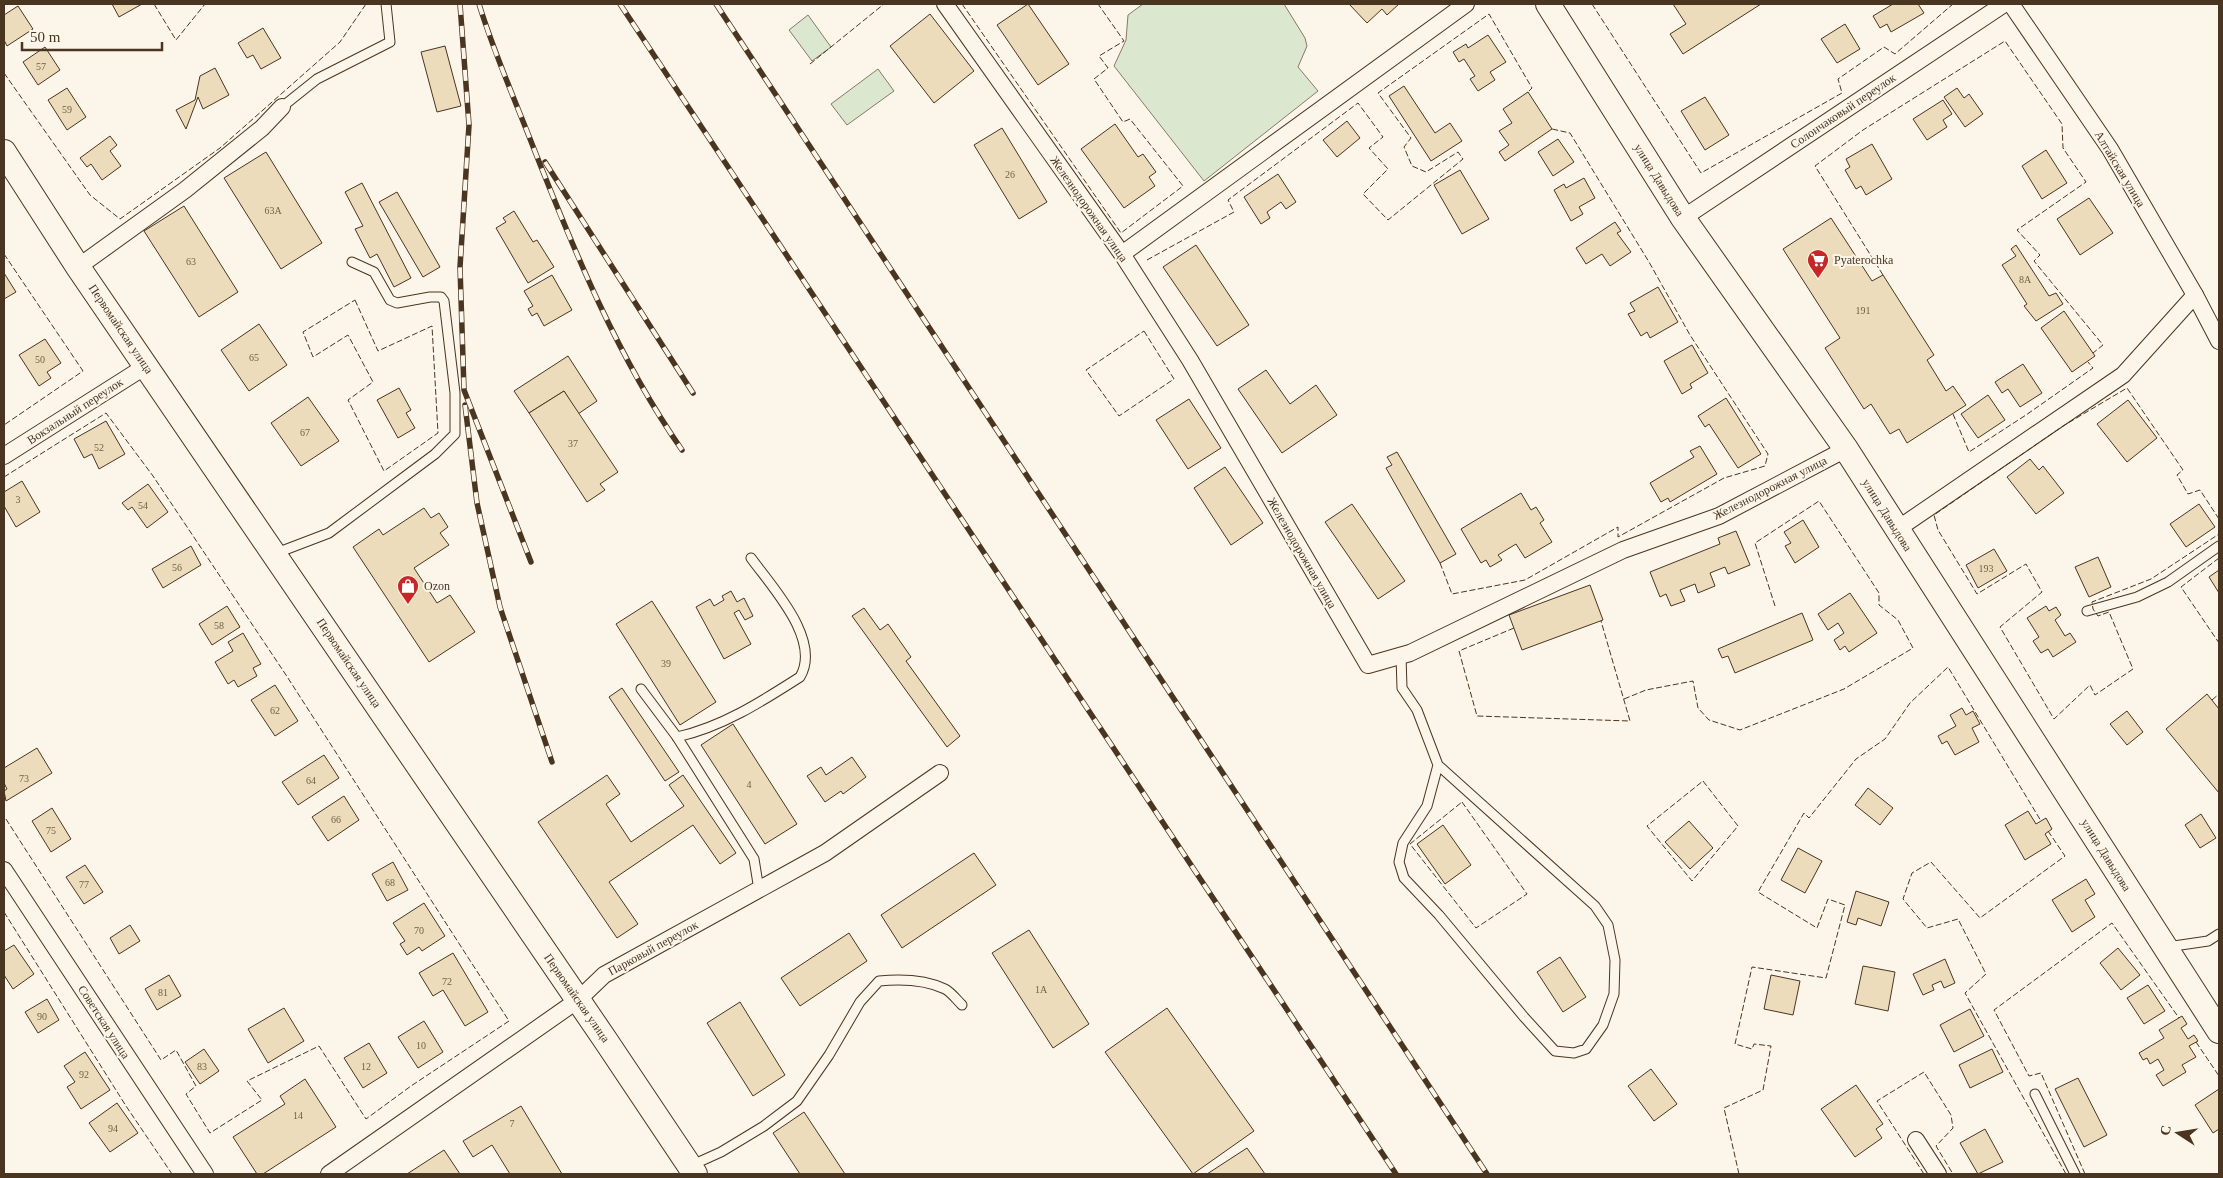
<svg xmlns="http://www.w3.org/2000/svg" width="2223" height="1178" viewBox="0 0 2223 1178" font-family="'Times New Roman',serif">
<rect width="100%" height="100%" fill="#fbf6e9"/>
<!-- green -->
<g fill="#dce7d0" stroke="#887966">
<polygon points="1143,4 1284,4 1305,38 1307,46 1298,67 1318,91 1204,181 1114,66 1126,40 1128,15"/>
<polygon points="808,15 831,47 812,61 789,30"/>
<polygon points="878,69 894,91 847,125 831,104"/>
</g>
<!-- building -->
<g fill="#ecdcbc" stroke="#4a3520">
<polygon points="112,4 142,4 119,17"/>
<polygon points="1028,4 1069,64 1038,85 997,25"/>
<polygon points="1349,4 1399,4 1387,15 1382,9 1367,23"/>
<polygon points="1673,4 1761,4 1683,54 1670,34 1686,24"/>
<polygon points="1893,4 1918,4 1924,13 1891,32 1887,24 1880,28 1873,16"/>
<polygon points="18,6 33,29 7,46 4,40 4,15"/>
<polygon points="930,14 974,71 934,103 890,46"/>
<polygon points="1845,24 1860,49 1837,63 1821,39"/>
<polygon points="263,28 281,58 261,69 253,55 247,58 238,43"/>
<polygon points="1488,35 1506,62 1490,72 1495,80 1478,91 1470,79 1475,76 1464,59 1459,62 1453,52 1466,44 1468,48"/>
<polygon points="445,46 461,106 437,112 421,52"/>
<polygon points="45,47 60,70 38,85 23,62"/>
<polygon points="215,68 229,95 203,109 198,97 186,129 176,110 195,100 200,76"/>
<polygon points="1404,86 1435,133 1450,123 1462,141 1431,161 1389,96"/>
<polygon points="67,88 86,117 67,130 48,100"/>
<polygon points="1957,88 1964,98 1969,94 1983,114 1965,127 1944,97"/>
<polygon points="1528,92 1552,129 1505,161 1499,152 1509,145 1499,131 1512,123 1503,109"/>
<polygon points="1705,97 1729,135 1705,150 1681,111"/>
<polygon points="1943,100 1952,114 1943,120 1947,127 1927,140 1913,119"/>
<polygon points="1347,121 1360,138 1337,157 1323,140"/>
<polygon points="1115,124 1138,157 1143,154 1156,172 1149,177 1155,186 1124,208 1081,149"/>
<polygon points="1002,128 1047,202 1019,219 974,145"/>
<polygon points="110,136 117,145 110,151 121,166 102,180 91,164 87,167 80,158"/>
<polygon points="1558,139 1574,162 1553,176 1538,152"/>
<polygon points="1872,144 1892,179 1866,195 1861,186 1856,189 1845,170 1850,167 1846,159"/>
<polygon points="2046,150 2067,183 2042,199 2022,166"/>
<polygon points="266,152 322,243 281,269 224,178"/>
<polygon points="1460,170 1489,219 1462,234 1434,185"/>
<polygon points="1278,174 1296,202 1286,209 1281,202 1267,212 1270,218 1261,224 1244,197"/>
<polygon points="1584,178 1595,198 1579,207 1583,214 1571,221 1554,190 1564,184 1566,188"/>
<polygon points="362,183 411,278 394,287 377,254 370,258 355,229 363,226 345,192"/>
<polygon points="397,192 440,267 423,277 379,202"/>
<polygon points="2089,198 2113,233 2080,255 2057,219"/>
<polygon points="184,206 238,292 199,317 144,231"/>
<polygon points="514,211 533,242 537,240 554,267 528,283 496,228 506,222 503,218"/>
<polygon points="1831,218 1872,281 1883,275 1934,355 1927,360 1946,391 1953,386 1966,405 1907,443 1899,429 1890,434 1871,404 1864,409 1825,348 1840,338 1783,249"/>
<polygon points="1615,222 1621,231 1617,233 1631,252 1610,266 1602,254 1586,264 1576,248"/>
<polygon points="1196,245 1249,325 1217,346 1163,267"/>
<polygon points="2016,245 2049,296 2056,293 2063,304 2036,321 2024,306 2027,304 2002,265 2016,256 2011,249"/>
<polygon points="4,273 16,292 4,299"/>
<polygon points="552,275 572,310 544,326 537,313 532,316 528,309 533,306 524,291"/>
<polygon points="1658,287 1678,322 1650,338 1647,332 1641,336 1628,314 1635,311 1630,303"/>
<polygon points="2064,311 2095,356 2072,372 2041,328"/>
<polygon points="259,324 287,365 249,391 221,350"/>
<polygon points="45,339 61,363 47,372 51,378 39,386 19,355"/>
<polygon points="1692,345 1708,373 1690,384 1692,388 1682,394 1664,361"/>
<polygon points="568,356 597,401 578,414 564,391 529,413 514,391"/>
<polygon points="2023,364 2042,393 2020,407 2008,389 2002,393 1995,382"/>
<polygon points="1266,370 1290,404 1316,385 1337,415 1282,453 1238,389"/>
<polygon points="399,388 411,410 406,413 415,428 398,438 377,400"/>
<polygon points="564,391 618,472 600,484 605,490 587,502 529,413"/>
<polygon points="1988,395 2005,420 1978,438 1961,414"/>
<polygon points="308,397 339,441 301,466 271,423"/>
<polygon points="1726,398 1761,454 1738,468 1709,424 1705,427 1698,416"/>
<polygon points="1189,399 1221,448 1188,469 1156,420"/>
<polygon points="2128,400 2157,438 2127,462 2097,424"/>
<polygon points="106,421 125,454 99,469 92,454 84,458 74,439"/>
<polygon points="1700,446 1717,474 1670,502 1668,498 1661,502 1650,483 1694,457 1690,451"/>
<polygon points="1397,452 1456,554 1440,563 1386,468 1392,465 1387,457"/>
<polygon points="2030,459 2039,470 2043,466 2064,493 2036,514 2007,477"/>
<polygon points="1225,467 1263,523 1231,545 1194,488"/>
<polygon points="22,481 40,512 16,527 4,506 4,492"/>
<polygon points="148,484 168,512 147,528 132,507 128,510 122,503"/>
<polygon points="1521,493 1531,510 1536,507 1544,520 1540,523 1552,542 1525,558 1516,544 1498,555 1502,560 1490,567 1486,560 1481,563 1461,529"/>
<polygon points="1352,504 1405,581 1378,599 1325,522"/>
<polygon points="2199,504 2215,527 2186,547 2170,524"/>
<polygon points="424,508 431,518 439,513 448,527 440,533 449,545 414,568 437,603 450,595 475,632 429,662 353,547 379,529 383,535"/>
<polygon points="1803,520 1819,547 1795,563 1785,546 1791,543 1784,532"/>
<polygon points="1736,531 1750,565 1728,574 1725,567 1710,573 1715,586 1698,593 1695,584 1680,590 1685,601 1671,606 1666,594 1660,597 1650,572 1720,544 1718,538"/>
<polygon points="191,546 201,565 163,588 152,569"/>
<polygon points="1994,549 2007,571 1978,588 1966,565"/>
<polygon points="2098,557 2111,587 2089,597 2075,567"/>
<polygon points="2219,570 2219,593 2209,577"/>
<polygon points="1590,585 1603,620 1522,650 1509,615"/>
<polygon points="731,591 737,602 744,598 753,616 745,620 739,610 734,613 751,644 724,659 696,607 710,599 714,606 724,600 722,596"/>
<polygon points="1850,593 1877,633 1849,652 1845,646 1840,650 1834,640 1844,633 1838,623 1828,630 1818,614"/>
<polygon points="652,601 716,702 680,725 616,624"/>
<polygon points="227,606 240,627 212,645 199,624"/>
<polygon points="2046,606 2049,611 2056,607 2061,615 2055,620 2065,636 2070,633 2076,642 2053,657 2048,649 2041,653 2033,641 2039,637 2027,618"/>
<polygon points="864,608 880,630 888,624 911,657 906,661 960,736 947,747 852,616"/>
<polygon points="1802,613 1813,640 1735,673 1728,656 1722,658 1718,649"/>
<polygon points="243,633 261,664 253,668 257,676 238,687 234,680 228,684 215,662 233,651 228,642"/>
<polygon points="275,685 298,721 275,736 251,700"/>
<polygon points="622,688 679,772 665,781 609,697"/>
<polygon points="2207,694 2219,709 2219,793 2166,729"/>
<polygon points="1962,708 1966,715 1973,711 1980,724 1972,728 1979,742 1955,755 1947,741 1942,744 1938,736 1956,726 1950,715"/>
<polygon points="2127,711 2143,732 2127,745 2110,724"/>
<polygon points="733,724 797,824 765,844 701,745"/>
<polygon points="37,748 52,773 6,801 4,791 7,789 4,783 4,768"/>
<polygon points="324,755 339,778 298,805 282,782"/>
<polygon points="852,757 866,777 843,794 841,791 825,802 807,776 821,767 826,775"/>
<polygon points="607,775 620,794 606,804 631,842 684,806 669,785 683,775 736,853 720,864 693,825 609,882 638,924 617,938 538,822"/>
<polygon points="1868,788 1893,808 1880,825 1855,805"/>
<polygon points="344,796 359,820 328,841 312,817"/>
<polygon points="52,808 71,839 51,852 32,821"/>
<polygon points="2028,811 2036,824 2046,818 2052,829 2045,834 2051,844 2025,860 2005,825"/>
<polygon points="2201,814 2216,838 2200,848 2185,825"/>
<polygon points="1689,821 1713,848 1690,869 1665,842"/>
<polygon points="1443,825 1471,865 1445,884 1417,844"/>
<polygon points="1798,848 1822,861 1805,893 1781,880"/>
<polygon points="974,853 996,885 902,948 881,915"/>
<polygon points="393,862 408,890 387,901 372,874"/>
<polygon points="85,865 103,892 84,904 66,877"/>
<polygon points="2086,879 2095,894 2085,900 2095,917 2072,932 2052,900"/>
<polygon points="1856,891 1889,902 1881,926 1858,918 1856,925 1847,922"/>
<polygon points="424,903 445,936 422,951 419,947 407,955 400,944 405,941 393,923"/>
<polygon points="130,925 140,941 119,954 110,938"/>
<polygon points="1029,930 1089,1024 1053,1048 992,953"/>
<polygon points="849,933 867,961 800,1006 781,978"/>
<polygon points="14,945 34,974 13,989 4,975 4,951"/>
<polygon points="2118,948 2140,975 2121,990 2100,963"/>
<polygon points="453,953 488,1012 465,1026 443,990 433,996 419,973"/>
<polygon points="1560,957 1586,997 1563,1012 1537,972"/>
<polygon points="1945,959 1955,983 1944,988 1941,981 1932,985 1934,990 1923,995 1913,974"/>
<polygon points="1863,966 1895,972 1888,1011 1855,1004"/>
<polygon points="169,975 181,996 157,1010 145,989"/>
<polygon points="1771,975 1800,981 1793,1015 1764,1009"/>
<polygon points="2148,985 2165,1011 2144,1024 2127,998"/>
<polygon points="47,999 59,1020 38,1033 25,1012"/>
<polygon points="740,1002 785,1075 753,1096 707,1023"/>
<polygon points="284,1008 304,1041 268,1063 248,1029"/>
<polygon points="1167,1008 1254,1131 1193,1174 1105,1052"/>
<polygon points="1970,1009 1984,1036 1954,1052 1940,1025"/>
<polygon points="2182,1016 2187,1024 2181,1028 2188,1039 2194,1035 2198,1041 2189,1046 2196,1057 2182,1065 2186,1072 2163,1086 2156,1075 2164,1070 2158,1059 2150,1064 2147,1058 2143,1060 2139,1053 2164,1038 2159,1030"/>
<polygon points="424,1021 443,1052 418,1068 398,1037"/>
<polygon points="369,1043 387,1073 363,1088 344,1058"/>
<polygon points="204,1049 219,1071 200,1084 185,1062"/>
<polygon points="1992,1049 2003,1072 1970,1088 1959,1065"/>
<polygon points="85,1052 110,1090 81,1109 67,1087 75,1082 64,1066"/>
<polygon points="1651,1069 1677,1104 1654,1121 1628,1086"/>
<polygon points="2078,1078 2107,1135 2084,1147 2055,1089"/>
<polygon points="305,1079 336,1127 263,1174 257,1174 233,1137 285,1104 280,1096"/>
<polygon points="1856,1085 1883,1124 1876,1129 1882,1138 1855,1157 1821,1109"/>
<polygon points="2219,1089 2219,1129 2213,1133 2195,1105"/>
<polygon points="117,1103 138,1133 110,1152 89,1123"/>
<polygon points="521,1106 562,1174 510,1174 492,1145 473,1157 463,1141"/>
<polygon points="804,1112 845,1174 800,1174 773,1133"/>
<polygon points="1985,1129 2003,1162 1978,1174 1960,1143"/>
<polygon points="1247,1148 1265,1174 1207,1174"/>
<polygon points="444,1150 460,1174 407,1174"/>
</g>
<g fill="none" stroke-linecap="round" stroke-linejoin="round">
<!-- lane casing -->
<g stroke="#4a3520" stroke-width="11">
<g id="lane">
<polyline points="282,107 317,79 390,42 386,4"/>
<polyline points="274,554 329,533 435,454 455,434 455,393 444,301 441,297 430,297 397,303 390,300 374,272 352,262"/>
<polyline points="2087,611 2137,597 2168,582 2219,546"/>
<polyline points="1401,656 1402,688 1417,710 1438,765 1595,906 1608,925 1615,960 1614,994 1603,1025 1586,1049 1574,1053 1555,1051 1524,1017 1439,915 1404,878 1399,862 1403,843 1427,806 1438,765"/>
<polyline points="641,689 677,737 754,859 759,890"/>
<path d="M677,737C722,727 761,702 800,677C822,640 772,587 751,558"/>
<polyline points="2167,947 2208,941 2219,934"/>
<polyline points="2035,1094 2075,1174"/>
<path d="M690,1166L721,1152L764,1126L797,1101L829,1055L860,1002L879,981C900,979 926,980 945,989C951,992 957,1000 962,1005"/>
</g>
</g>
<!-- street casing -->
<g stroke="#4a3520" stroke-width="18">
<g id="street">
<polyline points="945,4 1122,254 1190,360 1368,665 1410,653 1623,550 1719,516 1846,449"/>
<polyline points="2011,4 2110,149 2195,295 2219,341"/>
<polyline points="1683,218 2004,4"/>
<polyline points="1122,254 1466,4"/>
<polyline points="78,267 185,190 262,128 282,107"/>
<polyline points="4,456 146,366"/>
<polyline points="1896,530 2123,375 2195,295"/>
<polyline points="4,870 205,1174"/>
<polyline points="1916,1140 1938,1174"/>
<polyline points="329,1174 578,1000 604,975 825,853 940,773"/>
</g>
</g>
<!-- secondary casing -->
<g stroke="#4a3520" stroke-width="26">
<g id="secondary">
<polyline points="1548,4 1683,218 1846,449 2219,1031"/>
<polyline points="4,152 78,267 606,1041 695,1174"/>
</g>
</g>
<!-- lane -->
<use href="#lane" stroke="#fbf6e9" stroke-width="9"/>
<!-- street -->
<use href="#street" stroke="#fbf6e9" stroke-width="16"/>
<!-- secondary -->
<use href="#secondary" stroke="#fbf6e9" stroke-width="24"/>
<!-- rail casing -->
<g stroke="#4a3520" stroke-width="5.5">
<g id="rail">
<polyline points="460,4 469,125 460,267 464,390 531,562"/>
<path d="M479,4C494,53 515,100 534,149C575,253 618,358 682,450"/>
<polyline points="620,4 1396,1174"/>
<polyline points="716,4 1487,1174"/>
<polyline points="545,162 693,393"/>
<polyline points="465,405 477,503 500,607 552,762"/>
</g>
</g>
<!-- rail -->
<use href="#rail" stroke="#fbf6e9" stroke-width="4" stroke-dasharray="11" stroke-linecap="butt"/>
<!-- fence -->
<g stroke="#4a3520" stroke-width="1" stroke-dasharray="6 2.5" stroke-linecap="butt">
<polyline points="154,4 176,40 205,4"/>
<polyline points="962,4 1121,233 1183,186 1130,119 1123,122 1094,79 1108,68 1099,56 1124,41 1098,4"/>
<polyline points="1592,4 1701,173 1842,93 1838,79 1884,47 1895,54 1953,4"/>
<polyline points="810,64 884,4"/>
<polyline points="4,73 90,195 120,219 220,148 340,42 366,4"/>
<polyline points="4,254 83,371 4,425"/>
<polyline points="1147,260 1234,212 1228,200 1358,103 1383,137 1369,148 1388,169 1363,194 1388,220 1463,159 1458,152 1426,172 1412,166 1404,147 1411,138 1378,93 1489,14 1532,88 1528,92"/>
<polyline points="1883,275 1815,166 1863,130 2005,41 2062,124 2063,148 2086,182 2017,230 2040,255 2034,261 2103,345 2093,353"/>
<polygon points="355,300 378,351 432,326 438,433 384,471 348,400 373,382 348,335 313,357 303,332"/>
<polygon points="1144,331 1174,379 1119,416 1086,370"/>
<polyline points="1953,414 1969,452 2026,415 2093,368 2088,362"/>
<polyline points="4,477 106,413 153,476 286,675 509,1021 411,1086 366,1119 319,1046 247,1081 262,1100 210,1133 186,1094 196,1086 176,1050 161,1060 4,816"/>
<polyline points="2219,519 2200,490 2188,494 2177,475 2183,470 2127,388 2063,426 1934,515 1938,530 1977,594 2026,564 2042,592 2000,627 2054,719 2090,685 2095,695 2133,669 2109,612 2098,616 2093,609 2092,602 2151,579 2219,534"/>
<polyline points="2219,558 2181,587 2219,643"/>
<polyline points="1440,563 1452,594 1525,580 1618,527 1618,537 1724,478 1765,466 1768,454 1690,335 1649,262 1570,133 1552,129"/>
<polyline points="1514,628 1459,651 1477,716 1630,721 1601,621"/>
<polyline points="1624,699 1646,690 1693,681 1698,708 1709,720 1740,730 1844,689 1913,648 1898,620 1879,605 1879,593 1819,501 1755,543 1775,606"/>
<polyline points="2212,700 2219,694"/>
<polygon points="1703,781 1738,826 1692,881 1647,826"/>
<polygon points="1462,802 1527,894 1476,928 1410,844"/>
<polyline points="2048,831 2065,856 1980,918 1931,862 1912,873 1903,899 1927,928 1958,919 1986,974 1965,993 2066,1174"/>
<polyline points="4,912 126,1106 172,1174"/>
<polyline points="2196,1042 2219,1076"/>
<polyline points="1739,1174 1724,1108 1763,1090 1771,1046 1754,1044 1752,1049 1735,1044 1752,967 1826,978 1845,905 1828,899 1817,928 1758,892 1804,813 1809,818 1856,759 1885,739 1910,703 1948,667 2041,821"/>
<polyline points="1924,1174 1877,1101 1924,1072 1951,1115 1953,1128 1936,1146 1953,1174"/>
<polyline points="2085,1174 2041,1073 2029,1076 1994,1010 2112,923 2179,1018"/>
</g>
</g>
<!-- icons -->
<defs>
<g id="supermarket-pin" transform="scale(1.125)"><path d="M0 17L-7.5 6A9.5 9.5 0 1 1 7.5 6Z" fill="#c62828" stroke="#fbf6e9"/><path d="M-6-5.5h2.5l.6 2H6L4.5 2H-2.5L-4.4-4H-6ZM-1.5 3.2a1.3 1.3 0 1 0 .1 0ZM3 3.2a1.3 1.3 0 1 0 .1 0Z" fill="#fff"/></g>
<g id="shop-pin" transform="scale(1.125)"><path d="M0 17L-7.5 6A9.5 9.5 0 1 1 7.5 6Z" fill="#c62828" stroke="#fbf6e9"/><path d="M-5-2.5h2.3a2.7 3.5 0 0 1 5.4 0H5L5.5 6h-11ZM-1.5-2.5h3a1.5 2.3 0 0 0-3 0Z" fill="#fff"/></g>
</defs>
<g fill-rule="evenodd">
<use href="#supermarket-pin" x="1818" y="260"/>
<use href="#shop-pin" x="408" y="586"/>
</g>
<g text-anchor="middle" dominant-baseline="central" stroke-width="4" stroke-linejoin="round" paint-order="stroke">
<!-- number labels -->
<g font-size="10" fill="#725f47">
<text x="41" y="66">57</text>
<text x="67" y="109">59</text>
<text x="1010" y="174">26</text>
<text x="273" y="210">63А</text>
<text x="191" y="261">63</text>
<text x="2025" y="279">8А</text>
<text x="1863" y="310">191</text>
<text x="254" y="357">65</text>
<text x="40" y="359">50</text>
<text x="305" y="432">67</text>
<text x="573" y="443">37</text>
<text x="99" y="447">52</text>
<text x="18" y="499">3</text>
<text x="143" y="505">54</text>
<text x="177" y="567">56</text>
<text x="1986" y="568">193</text>
<text x="219" y="625">58</text>
<text x="666" y="663">39</text>
<text x="275" y="710">62</text>
<text x="24" y="778">73</text>
<text x="311" y="780">64</text>
<text x="749" y="784">4</text>
<text x="336" y="819">66</text>
<text x="51" y="830">75</text>
<text x="390" y="882">68</text>
<text x="84" y="884">77</text>
<text x="419" y="930">70</text>
<text x="447" y="981">72</text>
<text x="1041" y="989">1А</text>
<text x="163" y="992">81</text>
<text x="42" y="1016">90</text>
<text x="421" y="1045">10</text>
<text x="202" y="1066">83</text>
<text x="366" y="1066">12</text>
<text x="84" y="1074">92</text>
<text x="298" y="1115">14</text>
<text x="512" y="1123">7</text>
<text x="113" y="1128">94</text>
</g>
<!-- street labels -->
<g font-size="12" fill="#4a3520" stroke="#fbf6e9">
<text transform="translate(1843 111) rotate(-34)">Солончаковый переулок</text>
<text transform="translate(2120 169) rotate(59)">Алтайская улица</text>
<text transform="translate(1659 180) rotate(58)">улица Давыдова</text>
<text transform="translate(1089 209) rotate(55)">Железнодорожная улица</text>
<text transform="translate(121 329) rotate(56)">Первомайская улица</text>
<text transform="translate(75 411) rotate(-33)">Вокзальный переулок</text>
<text transform="translate(1770 488) rotate(-27)">Железнодорожная улица</text>
<text transform="translate(1887 515) rotate(58)">улица Давыдова</text>
<text transform="translate(1302 553) rotate(60)">Железнодорожная улица</text>
<text transform="translate(349 663) rotate(56)">Первомайская улица</text>
<text transform="translate(2106 855) rotate(58)">улица Давыдова</text>
<text transform="translate(653 948) rotate(-29)">Парковый переулок</text>
<text transform="translate(577 998) rotate(55)">Первомайская улица</text>
<text transform="translate(104 1022) rotate(57)">Советская улица</text>
</g>
<!-- poi labels -->
<g font-size="12" fill="#4a3520" stroke="#fbf6e9" text-anchor="start">
<text x="1834" y="260">Pyaterochka</text>
<text x="424" y="586">Ozon</text>
</g>
</g>
<!-- border -->
<rect width="2223" height="1178" fill="none" stroke="#4a3520" stroke-width="10"/>
<!-- north arrow -->
<g transform="translate(2178 1133) rotate(282)" stroke="#fbf6e9" stroke-width="4" paint-order="stroke">
<path d="M0-4L9 19L0 12L-9 19Z" fill="#4a3520"/>
<text y="-8" font-size="14" font-weight="bold" text-anchor="middle" fill="#4a3520">С</text>
</g>
<!-- scale -->
<path d="M22 42v8h140v-8" fill="none" stroke="#4a3520" stroke-width="2.5"/>
<text x="30" y="42" font-size="15" fill="#4a3520" stroke="#fbf6e9" stroke-width="4" paint-order="stroke">50 m</text>
</svg>
